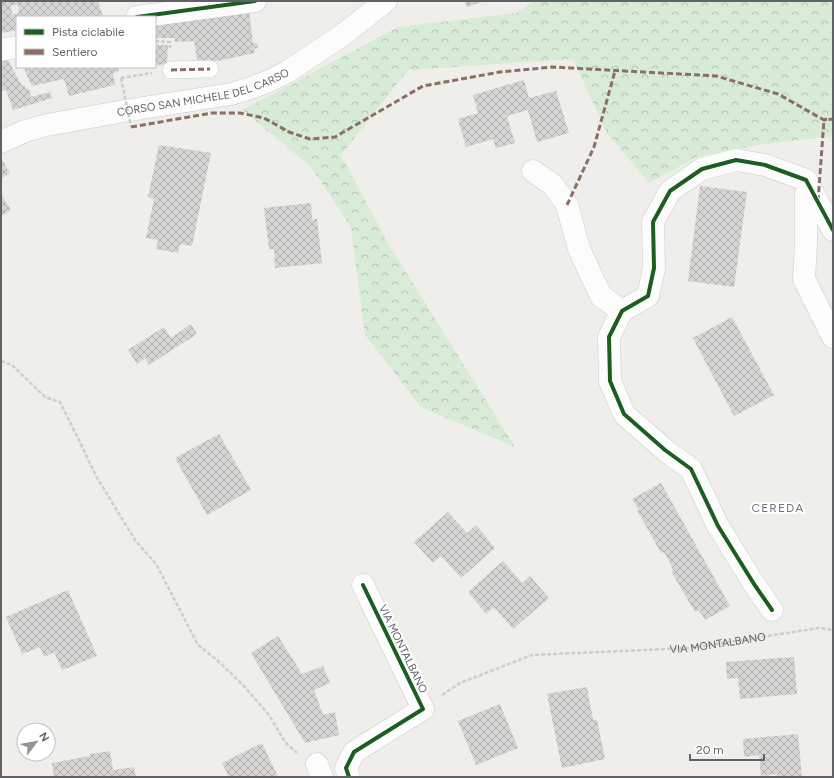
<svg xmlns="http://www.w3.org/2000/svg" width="834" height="778" viewBox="0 0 834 778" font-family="Figtree,sans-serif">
<defs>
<pattern id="forest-crowns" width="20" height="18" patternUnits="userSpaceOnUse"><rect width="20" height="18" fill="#d8ebd6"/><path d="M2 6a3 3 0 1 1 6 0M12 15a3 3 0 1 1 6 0" fill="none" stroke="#b2c2b1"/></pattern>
<pattern id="building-cross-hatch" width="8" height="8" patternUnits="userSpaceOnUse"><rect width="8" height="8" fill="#d6d5d3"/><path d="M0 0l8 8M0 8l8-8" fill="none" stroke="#b1b0af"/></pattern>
</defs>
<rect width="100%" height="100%" fill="#efeeea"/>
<!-- forest -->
<polygon fill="url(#forest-crowns)" points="535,1 833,1 833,136 757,145 697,157 649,183 607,133 573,59 408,70 341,155 389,245 515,447 421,407 365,335 351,227 311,167 243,110 398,27 516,13"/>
<!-- building -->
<g fill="url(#building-cross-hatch)" fill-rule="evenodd">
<path d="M1,1H98L103,17H86L85,15L76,17H17V30L1,33ZM11,5H18L19,13L12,15Z"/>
<polygon points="465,1 484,1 467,7"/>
<polygon points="249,10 253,43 257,43 258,48 254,49 255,53 198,65 194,41 175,42 175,38 155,38 155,19 204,19"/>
<polygon points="155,45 168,45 167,64 155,65"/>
<polygon points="8,60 22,86 24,85 26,89 29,89 31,97 50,92 52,98 13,110 6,90 1,91 1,61"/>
<polygon points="23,67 122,67 122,68 118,68 119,71 113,73 115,85 69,96 64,79 32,86"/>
<polygon points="524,80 529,98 556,91 569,133 537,142 528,110 507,116 515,143 496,148 493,139 466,147 458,119 478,113 473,95"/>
<polygon points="159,145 211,153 192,246 180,244 178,253 156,249 158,240 146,238 154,199 148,197"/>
<polygon points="2,160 10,173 1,179 1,161"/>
<polygon points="700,186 747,192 734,287 688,281"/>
<polygon points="1,194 11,210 1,216"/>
<polygon points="311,203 312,220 317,219 322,263 275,268 274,249 269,249 264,208"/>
<polygon points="732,317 774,395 734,416 693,338"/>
<polygon points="191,324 197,334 149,365 145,358 137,364 128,350 164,327 171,338"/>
<polygon points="219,434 251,490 207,515 175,458"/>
<polygon points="661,483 730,606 705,620 699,610 695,612 671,571 673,570 669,561 664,552 661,553 637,510 639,510 632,499"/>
<polygon points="448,512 467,533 476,525 495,548 461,578 441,556 433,563 414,542"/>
<polygon points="503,561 522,583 530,576 549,598 513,629 494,607 486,614 468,592"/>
<polygon points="68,590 97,656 62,670 54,652 44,657 40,647 22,654 6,617"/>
<polygon points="278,636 302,674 323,666 330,683 314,690 323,715 335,712 339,735 305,743 251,653"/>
<polygon points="794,657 797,694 740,699 738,678 727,679 726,662"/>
<polygon points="587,687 593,720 597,720 605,759 562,768 547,694"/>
<polygon points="500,704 518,748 476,765 458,721"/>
<polygon points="798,734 802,777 777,777 777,774 761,776 759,755 744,757 743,739"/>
<polygon points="262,743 278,777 229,777 222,763"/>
<polygon points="110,751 113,770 134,767 136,777 54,777 52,763 90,756 90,754"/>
</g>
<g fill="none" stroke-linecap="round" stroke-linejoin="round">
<!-- pedestrian casing -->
<g stroke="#cbcccc" stroke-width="18">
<polyline id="pedestrian" points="171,70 210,69"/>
</g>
<!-- minor casing -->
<g stroke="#cbcccc" stroke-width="23">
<g id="minor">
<polyline points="137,17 255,1"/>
<polyline points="1,50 17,47"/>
<polyline points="533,171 553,185 567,205 579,249 601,296 622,311"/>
<polyline points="811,190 806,195 806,244 804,279 833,337"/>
<polyline points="772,610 754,584 718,526 691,469 665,450 624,414 610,381 609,337 622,311 648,296 654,268 653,222 670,191 702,169 736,160 765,165 806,180 833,230"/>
<polyline points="317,764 322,777"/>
<polyline points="349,777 346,768 354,752 423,709 363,585"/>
</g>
</g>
<!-- secondary casing -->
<g stroke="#cacacb" stroke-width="23">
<g id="secondary">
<path id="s2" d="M1,142L25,131L47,125L124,111L231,94L251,88L269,81L287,72L341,36L386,1"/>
</g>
</g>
<!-- path -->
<g stroke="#cacfcc" stroke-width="2.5" stroke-dasharray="4 2" stroke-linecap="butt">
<polyline points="155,41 170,42 170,48"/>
<polyline points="121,78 152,73"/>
<polyline points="1,361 12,365 45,397 60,402 80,442 96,476 135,540 156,564 198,645 217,660 244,686 269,715 285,742 297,753"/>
<path id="s1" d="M442,695L460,683L532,655L690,648L819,628L833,630"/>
</g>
<!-- pedestrian -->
<use href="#pedestrian" stroke="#fdfcfc" stroke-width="17"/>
<!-- minor -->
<use href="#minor" stroke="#fdfcfc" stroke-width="22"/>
<!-- secondary -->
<use href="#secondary" stroke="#fdfcfc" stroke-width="22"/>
<!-- path-bridge -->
<polyline stroke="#cacfcc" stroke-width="2.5" stroke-dasharray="4 2" stroke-linecap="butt" points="121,78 131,127"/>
<!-- quiet -->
<g stroke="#8d6e63" stroke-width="3" stroke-dasharray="6 3" stroke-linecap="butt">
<polyline points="171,70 210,69"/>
<polyline points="131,127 212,113 240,113 264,118 289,132 310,139 335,137 423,86 500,72 553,67 716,76 778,94 824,120 833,119"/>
<polyline points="818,201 824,120 827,119"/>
<polyline points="567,205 594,147 615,71"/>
</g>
<!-- cycleway casing -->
<g stroke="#fff" stroke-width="6">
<g id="cycleway">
<polyline points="137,17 255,1"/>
<polyline points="772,610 754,584 718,526 691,469 665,450 624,414 610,381 609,337 622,311 648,296 654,268 653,222 670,191 702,169 736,160 765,165 806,180 833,230"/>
<polyline points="349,777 346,768 354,752 423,709 363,585"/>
</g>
</g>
<!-- cycleway -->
<use href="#cycleway" stroke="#1b5e20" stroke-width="4"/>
</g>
<g text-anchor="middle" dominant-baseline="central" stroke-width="4" stroke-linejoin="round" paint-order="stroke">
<!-- street labels -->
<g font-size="11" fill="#5f6368" stroke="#fff">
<text stroke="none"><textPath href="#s2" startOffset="209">CORSO SAN MICHELE DEL CARSO</textPath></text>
<text stroke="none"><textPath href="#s1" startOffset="285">VIA MONTALBANO</textPath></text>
<text transform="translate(403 649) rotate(64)">VIA MONTALBANO</text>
</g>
<!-- neighbourhood labels -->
<g font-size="12" letter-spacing="1" fill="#70757a" stroke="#fff">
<text x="778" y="508">CEREDA</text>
</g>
</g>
<!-- border -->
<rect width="834" height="778" fill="none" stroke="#5f6368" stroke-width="4"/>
<!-- legend -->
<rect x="16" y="16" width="140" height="52" fill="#ffffff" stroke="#bfc1c3"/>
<rect x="24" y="29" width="20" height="6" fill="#1b5e20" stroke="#bfc1c3"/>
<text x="52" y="36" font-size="12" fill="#5f6368">Pista ciclabile</text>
<rect x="24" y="49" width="20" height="6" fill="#8d6e63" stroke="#bfc1c3"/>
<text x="52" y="56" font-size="12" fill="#5f6368">Sentiero</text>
<!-- north arrow -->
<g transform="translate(36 742) rotate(58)"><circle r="19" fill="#ffffff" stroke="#bfc1c3"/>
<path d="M0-3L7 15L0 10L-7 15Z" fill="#919496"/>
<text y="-6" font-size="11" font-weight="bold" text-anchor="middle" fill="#5f6368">N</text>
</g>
<!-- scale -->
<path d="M690 754v6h74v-6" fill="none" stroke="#5f6368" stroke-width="2"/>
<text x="696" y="754" font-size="12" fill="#5f6368" stroke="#ffffff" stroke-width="3" paint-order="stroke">20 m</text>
</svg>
